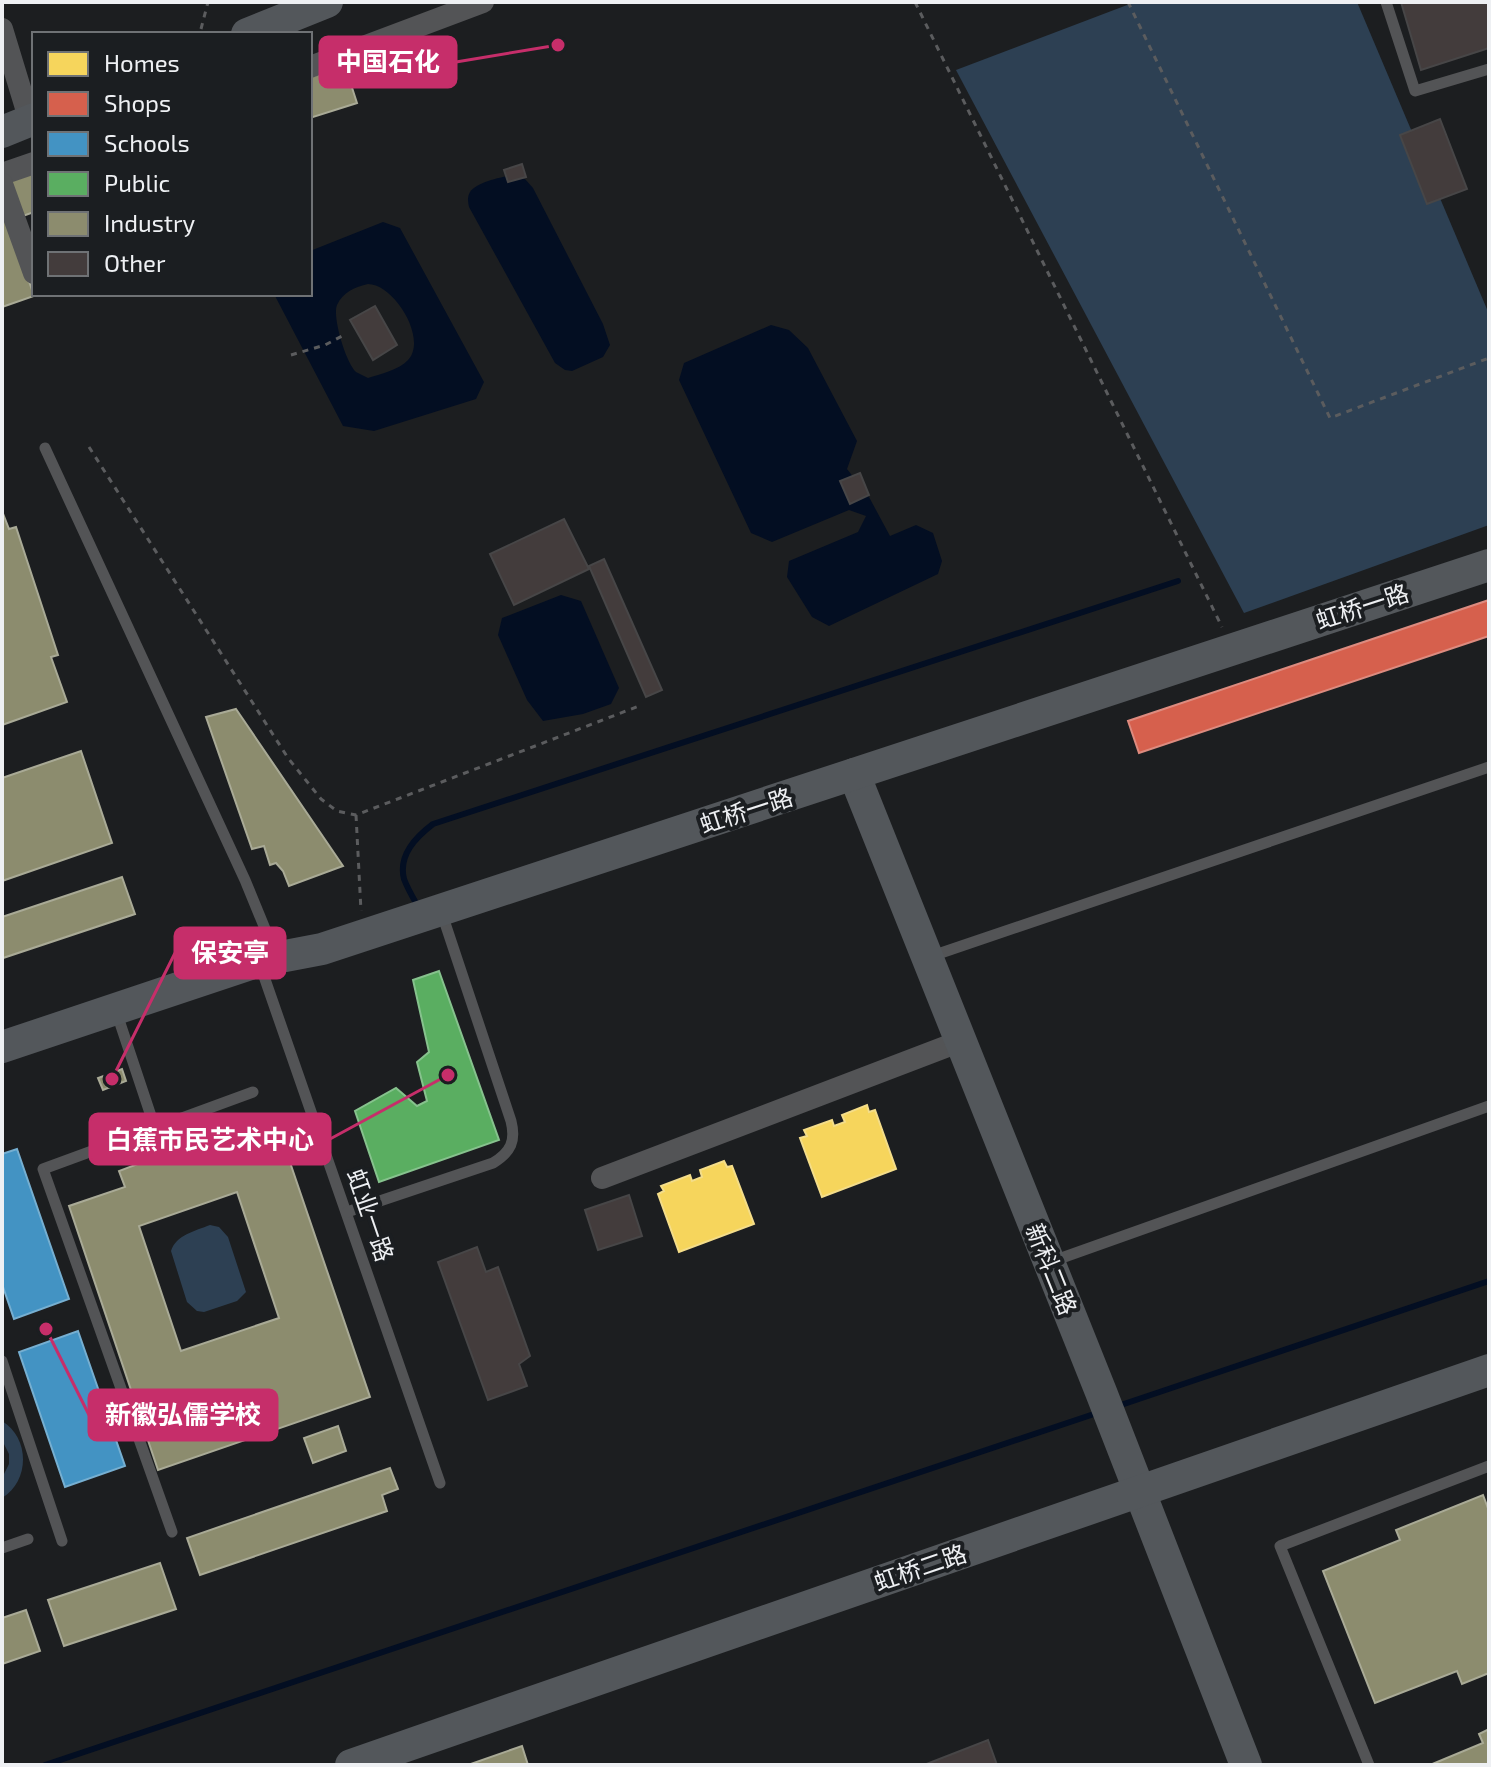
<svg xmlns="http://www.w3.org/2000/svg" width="1491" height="1767" viewBox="0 0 1491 1767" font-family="'Exo 2','Noto Sans SC',sans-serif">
<rect width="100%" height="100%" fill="#1c1e20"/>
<!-- green -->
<g fill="#2d4053">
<polygon points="1135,2 1357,2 1489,314 1489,525 1244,613 956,70"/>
<path d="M210,1225L219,1227L228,1237L246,1292L237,1301L204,1312L197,1311L187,1302L171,1251C176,1235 195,1231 210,1225Z"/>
<path d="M2,1421C30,1438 30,1481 2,1498V1478L9,1464V1454L2,1440Z"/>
</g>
<!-- water -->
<g fill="#030e22" fill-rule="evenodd">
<path d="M510,176L525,179L533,188L603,324L610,345L603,357L572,371L565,370L555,363L469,207C468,202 467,197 470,192C476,183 499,177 510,176Z"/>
<path d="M383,222L400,228L484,382L476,399L374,431L343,426L274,294H310V251ZM368,284C394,284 428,339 408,360C399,370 380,374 368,378C364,376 360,374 356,372C346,363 332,317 337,305C343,292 355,287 368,284Z"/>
<polygon points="771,325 789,330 808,348 857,441 847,469 869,497 890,536 916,525 933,533 942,561 938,574 829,626 812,617 787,577 789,561 858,532 866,516 849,510 772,542 751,533 679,380 684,363"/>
<polygon points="561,595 581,601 619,688 611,704 583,714 543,721 527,700 498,635 502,618"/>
</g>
<!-- homes -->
<g fill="#f6d55c" stroke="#f4dd89" stroke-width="2">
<polygon points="867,1105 869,1112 875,1110 896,1169 822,1197 800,1138 807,1136 804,1130 832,1120 834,1126 845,1122 842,1115"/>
<polygon points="724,1161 727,1167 732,1166 754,1224 679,1252 658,1194 664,1191 661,1186 690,1175 692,1181 702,1177 700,1170"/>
</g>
<!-- shops -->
<polygon fill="#d6604d" stroke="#dd8b7f" stroke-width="2" points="1489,600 1489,636 1139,753 1128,721"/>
<!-- schools -->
<g fill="#4393c3" stroke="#76afd1" stroke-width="2">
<polygon points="17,1149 69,1299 14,1319 2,1284 2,1154"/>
<polygon points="78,1331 125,1466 65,1487 19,1352"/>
</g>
<!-- public -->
<polygon fill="#5aae61" stroke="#86c28d" stroke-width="2" points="439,971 499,1140 379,1182 355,1111 396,1088 417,1106 427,1101 417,1062 429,1052 413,980"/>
<!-- industry -->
<g fill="#8c8c6e" stroke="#a9aa96" stroke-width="2" fill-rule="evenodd">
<polygon points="345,66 357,103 310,118 310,77"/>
<polygon points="34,173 34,212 20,217 8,182"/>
<polygon points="2,201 34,296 2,307"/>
<polygon points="2,511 9,529 16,527 58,655 51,657 67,702 2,725"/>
<polygon points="236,709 343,866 289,886 283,871 276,863 270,865 264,846 252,849 206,717"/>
<polygon points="81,751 112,843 2,881 2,778"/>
<polygon points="122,877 135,914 3,958 2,917"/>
<polygon points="122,1069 126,1081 103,1090 98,1078"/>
<path d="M280,1133L370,1397L158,1470L69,1206L125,1187L119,1171L217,1134L224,1152ZM237,1192L279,1318L181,1351L139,1226Z"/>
<polygon points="338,1426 346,1451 313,1463 304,1438"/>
<polygon points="390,1468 398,1489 382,1495 387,1511 200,1575 187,1538"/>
<polygon points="1483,1495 1489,1511 1489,1673 1462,1684 1457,1671 1375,1703 1323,1571 1400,1540 1396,1530"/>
<polygon points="160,1563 176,1609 64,1646 48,1600"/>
<polygon points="26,1610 40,1651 2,1664 2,1618"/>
<polygon points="1489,1729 1489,1765 1430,1765 1483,1743 1479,1734"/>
<polygon points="522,1746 528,1765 468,1765"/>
</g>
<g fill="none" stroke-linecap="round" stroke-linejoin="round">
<!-- stream -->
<g stroke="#030e22" stroke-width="6">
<path d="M416,903C412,896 407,887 404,879C398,855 416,837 433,824L1178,581"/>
<polyline points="1118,1406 1489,1281"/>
<polyline points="45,1765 1100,1412"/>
</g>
</g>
<!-- building -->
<g fill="#433c3c" stroke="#474647" stroke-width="2">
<polygon points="1401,2 1489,2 1489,48 1421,70"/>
<polygon points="1440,119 1467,189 1427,204 1400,135"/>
<polygon points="522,164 526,177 508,182 504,170"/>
<polygon points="375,306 397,345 373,360 350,320"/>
<polygon points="860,473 869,495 850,504 840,481"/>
<polygon points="564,519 589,569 514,605 490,554"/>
<polygon points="604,559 662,690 646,697 589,566"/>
<polygon points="629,1195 642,1236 598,1250 585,1210"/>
<polygon points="477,1247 486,1272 498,1267 530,1356 519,1364 527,1386 488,1400 438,1262"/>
<polygon points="988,1740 997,1765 924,1765"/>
</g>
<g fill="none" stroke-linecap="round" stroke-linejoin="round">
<!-- path -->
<g stroke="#5b5c5e" stroke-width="3" stroke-dasharray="6 6" stroke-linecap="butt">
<polyline points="915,2 1222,627"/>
<polyline points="1128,2 1330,418 1489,358"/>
<polyline points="201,29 208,2"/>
<polyline points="291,355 325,345 346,334"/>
<polyline points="89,447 288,758 321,799 337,811 356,815 639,706"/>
<polyline points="356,815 361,911"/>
</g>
<!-- lane -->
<g stroke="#535456" stroke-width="11">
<polyline points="1386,2 1415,91 1489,69"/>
<polyline points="45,448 245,880 275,953"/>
<polyline points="929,957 1489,767"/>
<polyline points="259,962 440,1483"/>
<polyline points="116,1011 155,1128"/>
<path d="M347,1212L493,1163C511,1152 516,1141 511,1121L442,914"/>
<polyline points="1053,1261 1489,1106"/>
<polyline points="2,1361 62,1541"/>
<polyline points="172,1532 43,1169 253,1092"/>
<polyline points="2,1548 28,1539"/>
<polyline points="1369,1765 1280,1546 1489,1466"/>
</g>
<!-- street -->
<g stroke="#535456" stroke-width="22">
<polyline points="2,29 30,121"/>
<polyline points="310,67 483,2"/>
<polyline points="2,174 34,163"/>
<polyline points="2,184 34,273"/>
<polyline points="602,1178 961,1041"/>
</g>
<!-- secondary -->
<g stroke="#53575b" stroke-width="32">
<polyline points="247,34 327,2"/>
<polyline points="2,132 34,119"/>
<polyline points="854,774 1101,1392 1246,1765"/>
<polyline points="2,1047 259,961 322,949 1489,565"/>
<polyline points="351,1765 1489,1370"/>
</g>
</g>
<g text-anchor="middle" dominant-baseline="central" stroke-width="8" stroke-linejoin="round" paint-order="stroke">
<!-- street labels -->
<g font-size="24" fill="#eef0f3" stroke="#1b1e21">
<text transform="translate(1362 606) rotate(-18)">虹桥一路</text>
<text transform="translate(746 810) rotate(-18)">虹桥一路</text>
<text transform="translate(371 1215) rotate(71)">虹业一路</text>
<text transform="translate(1052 1269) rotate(68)">新科二路</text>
<text transform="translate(920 1567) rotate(-19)">虹桥二路</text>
</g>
</g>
<!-- callouts -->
<path fill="none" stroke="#c62e6a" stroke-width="3" d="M558 45L456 62M112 1079L175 953M448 1075L330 1139M46 1329L89 1415"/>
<g fill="#c62e6a" stroke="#1b1e21" stroke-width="3">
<circle cx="558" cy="45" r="8"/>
<circle cx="112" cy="1079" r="8"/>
<circle cx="448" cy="1075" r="8"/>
<circle cx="46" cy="1329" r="8"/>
</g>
<g fill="#c62e6a" stroke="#c62e6a" stroke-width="3">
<rect x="320" y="37" width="136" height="50" rx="8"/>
<rect x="175" y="928" width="110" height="50" rx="8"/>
<rect x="90" y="1114" width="240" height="50" rx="8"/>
<rect x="89" y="1390" width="188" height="50" rx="8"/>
</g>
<g font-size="26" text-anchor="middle" font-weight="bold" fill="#fff">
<text x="388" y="71">中国石化</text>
<text x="230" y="962">保安亭</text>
<text x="210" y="1149">白蕉市民艺术中心</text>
<text x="183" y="1424">新徽弘儒学校</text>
</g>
<!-- border -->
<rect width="1491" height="1767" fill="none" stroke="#eef0f3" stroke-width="8"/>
<!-- legend -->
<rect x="32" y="32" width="280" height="264" fill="#1b1e21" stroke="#6f7275" stroke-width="2"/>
<rect x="48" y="52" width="40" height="24" fill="#f6d55c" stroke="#6f7275" stroke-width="2"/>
<text x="104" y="72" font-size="24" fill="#eef0f3">Homes</text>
<rect x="48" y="92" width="40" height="24" fill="#d6604d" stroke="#6f7275" stroke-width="2"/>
<text x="104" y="112" font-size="24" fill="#eef0f3">Shops</text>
<rect x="48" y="132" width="40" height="24" fill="#4393c3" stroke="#6f7275" stroke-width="2"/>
<text x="104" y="152" font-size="24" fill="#eef0f3">Schools</text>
<rect x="48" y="172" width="40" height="24" fill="#5aae61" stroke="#6f7275" stroke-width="2"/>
<text x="104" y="192" font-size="24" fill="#eef0f3">Public</text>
<rect x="48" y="212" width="40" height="24" fill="#8c8c6e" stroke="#6f7275" stroke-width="2"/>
<text x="104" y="232" font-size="24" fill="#eef0f3">Industry</text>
<rect x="48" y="252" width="40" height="24" fill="#433c3c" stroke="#6f7275" stroke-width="2"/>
<text x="104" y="272" font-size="24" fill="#eef0f3">Other</text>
</svg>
